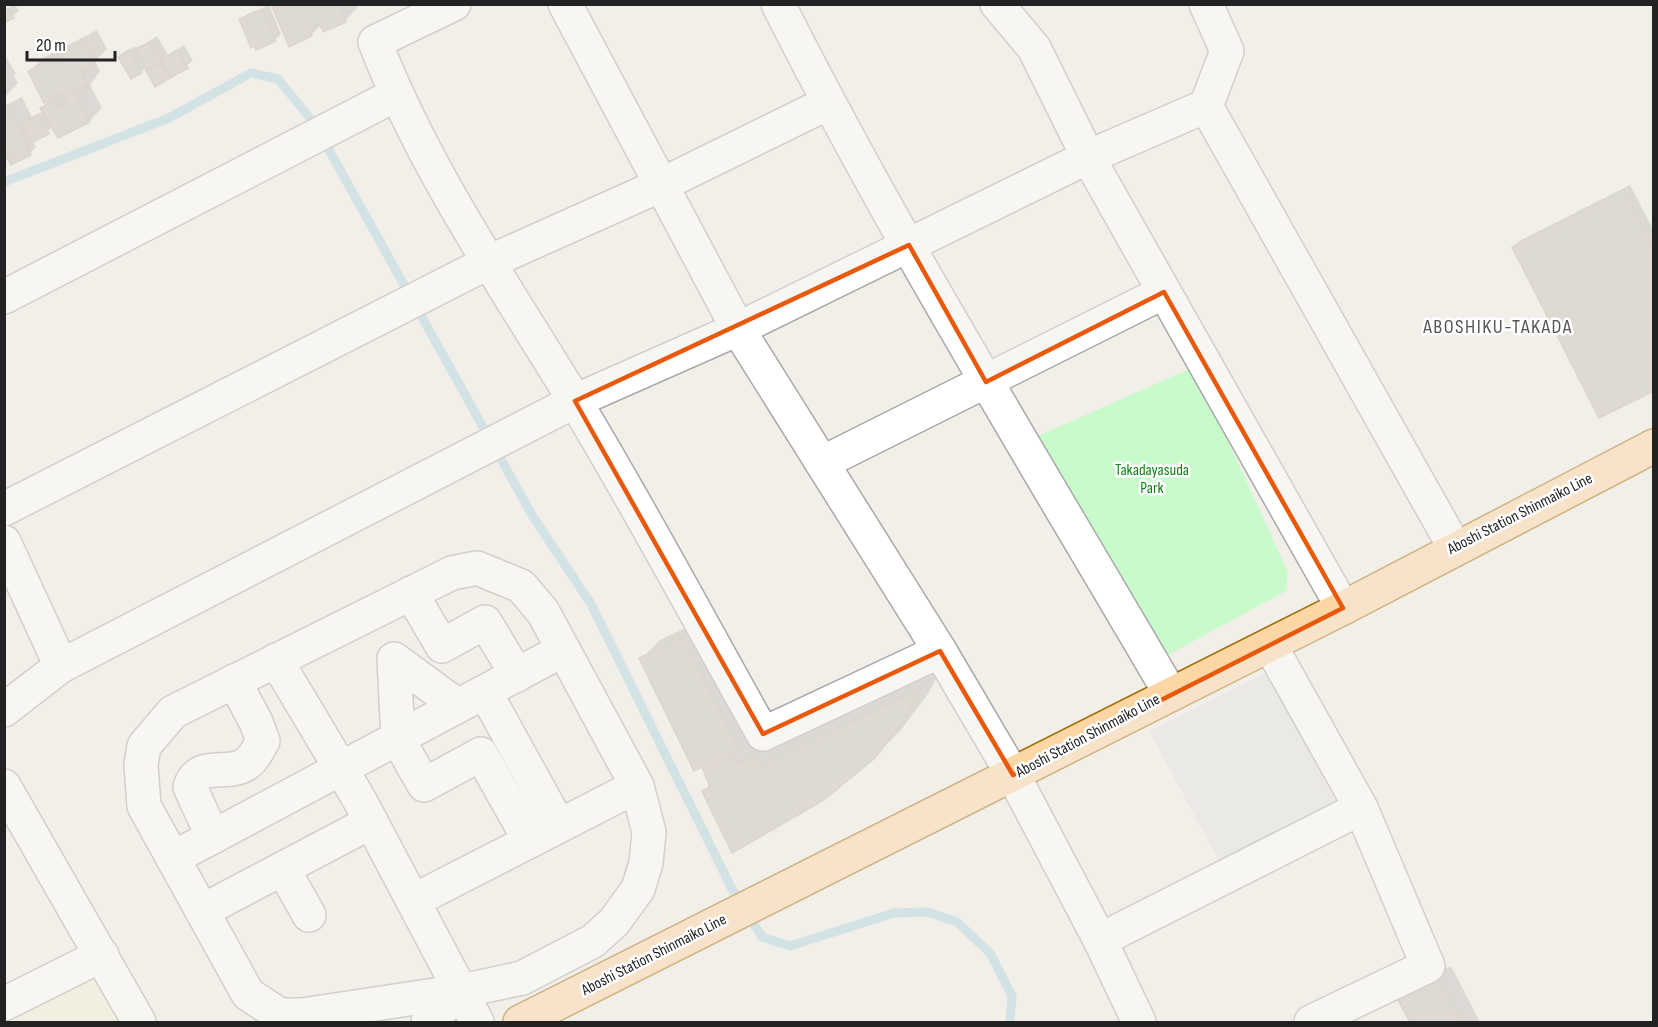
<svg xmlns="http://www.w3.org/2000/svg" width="1658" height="1027" viewBox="0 0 1658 1027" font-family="'Sofia Sans Condensed',sans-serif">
<rect width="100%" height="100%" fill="#f2efe9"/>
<!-- farmland -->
<polygon fill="#eef0d5" points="89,976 103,983 124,1022 5,1022 5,1017"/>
<!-- park -->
<polygon fill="#c8facc" points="1194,367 1288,572 1286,591 1166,656 1029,440"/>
<!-- parking -->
<polygon fill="#e2e2e2" points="1267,672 1338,807 1221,865 1149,731"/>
<!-- shadow -->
<g fill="#0003">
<polygon points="15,4 19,11 4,22 4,10"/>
<polygon points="277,4 356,4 357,8 345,21 322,24 311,35 274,8"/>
<polygon points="269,5 281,34 275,40 241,20 247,14"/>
<polygon points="97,30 107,49 95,61 100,71 90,85 102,108 89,121 53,127 33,142 36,147 30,153 7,158 4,106 22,97 32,117 44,111 42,108 51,98 30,71 43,58"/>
<polygon points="157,36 168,55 184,45 193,61 156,85 146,67 141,72 120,57 135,46 137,49"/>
<polygon points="4,53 16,74 14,76 18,83 4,98"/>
<polygon points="1630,185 1654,231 1654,390 1513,247 1519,241"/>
<polygon points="704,619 757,729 942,667 928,694 900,731 874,757 704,791 710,784 703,767 641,659 660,640"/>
<polygon points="1451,966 1480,1022 1411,1022 1399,999 1412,986"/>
</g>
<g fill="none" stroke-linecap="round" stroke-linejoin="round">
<!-- stream -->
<polyline stroke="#aad3df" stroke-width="9" points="4,182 169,118 251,73 278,79 314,123 532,515 591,604 733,891 762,937 790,946 894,913 928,912 957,922 990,953 1012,996 1010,1022"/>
</g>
<!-- building -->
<g fill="#c7bfb8" stroke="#c4b6ab" stroke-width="1.5">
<polygon points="279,4 338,4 346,22 323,32 320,24 309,29 312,36 289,47 272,7"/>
<polygon points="9,9 14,18 4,23 4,12"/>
<polygon points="263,10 276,41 256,50 255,46 251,48 239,19"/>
<polygon points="94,38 99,49 91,53 85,43"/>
<polygon points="151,41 156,50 153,52 148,43"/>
<polygon points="84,42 95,63 81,70 88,84 74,92 90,122 58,138 40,108 54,100 58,108 67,103 62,94 44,103 28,71"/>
<polygon points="148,43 153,52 157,50 161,59 161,63 146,70 135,49"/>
<polygon points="129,50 142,73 131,79 118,57"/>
<polygon points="177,50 188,68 170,78 160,60"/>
<polygon points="161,63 170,78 155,87 146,71"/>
<polygon points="94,64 95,67 83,73 82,70"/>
<polygon points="86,86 88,89 76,95 75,92"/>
<polygon points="9,108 29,148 6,160 4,111"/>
<polygon points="39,114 49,134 31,143 21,124"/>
<polygon points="28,149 31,155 11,165 8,159"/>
<polygon points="1624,190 1654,248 1654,391 1599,418 1512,247"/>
<polygon points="684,637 739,749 694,771 639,658"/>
<polygon points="920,689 903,720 875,758 824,800 732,853 702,791 710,787 702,767 731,753 737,764 754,757 758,766"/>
<polygon points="1438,978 1461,1022 1410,1022 1397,998"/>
</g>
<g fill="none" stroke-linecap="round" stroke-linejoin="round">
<!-- minor casing -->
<g stroke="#a9a9a9" stroke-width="36">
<g id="minor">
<path d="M454,4L375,42C424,169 503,283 573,398C640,508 700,622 763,734L940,651"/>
<polyline points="565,4 738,329 940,651 1013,775 1100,940 1139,1022"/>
<path d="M778,4C897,240 1037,465 1170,693"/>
<polyline points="997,4 1034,48 1088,157 1343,608"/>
<polyline points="1206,106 1455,548"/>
<polyline points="4,297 395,95"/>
<polyline points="822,463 1164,292"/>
<polyline points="4,509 489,262 661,185 828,103"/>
<polyline points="4,542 61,666"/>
<polygon points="477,568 521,586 543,612 637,786 649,832 646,863 638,889 614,922 593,941 522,978 461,991 302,1015 280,1015 248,994 144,806 141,765 144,746 173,712 452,573"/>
<polyline points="411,593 442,646 485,622 517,675"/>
<polyline points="1270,645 1361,808 1428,966 1311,1022"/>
<polyline points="276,660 359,799 477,1022"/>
<polyline points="485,692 559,826"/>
<polyline points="458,706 394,659 398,739 424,785 481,754 530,841"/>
<polyline points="4,710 61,666 575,401 738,329 1088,157 1206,106 1227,51 1206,4"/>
<polyline points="4,786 139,1022"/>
<path d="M213,837L190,787C199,759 227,777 246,764C254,759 258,749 263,741L256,722L234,681"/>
<polyline points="173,858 563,650"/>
<polyline points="283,869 309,915"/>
<polyline points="413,901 637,786"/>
<polyline points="202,911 371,822"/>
<polyline points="1100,940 1361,808"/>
<polyline points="4,1004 102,955"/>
<polyline points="428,1022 461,991"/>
</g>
</g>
<!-- major casing -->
<g stroke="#a06b00" stroke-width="36">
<polyline id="major" points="520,1022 1343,608 1654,446"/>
</g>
<!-- minor -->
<use href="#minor" stroke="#fff" stroke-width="33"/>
<!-- major -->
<use href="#major" stroke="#fcd6a4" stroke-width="33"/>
</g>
<!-- marked area -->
<path d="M0 0H1658V1027H0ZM909,245L986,382L1164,292L1343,608L1013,775L940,651L763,734L575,401Z" fill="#f2efe9" fill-opacity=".55" fill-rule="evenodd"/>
<path fill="none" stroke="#e8590c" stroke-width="4.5" stroke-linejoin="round" d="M909,245L986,382L1164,292L1343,608L1013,775L940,651L763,734L575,401Z"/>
<g text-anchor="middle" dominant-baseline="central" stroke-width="5" stroke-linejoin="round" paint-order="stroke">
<!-- park labels -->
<g font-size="16" fill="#0c8416" stroke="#fff">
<text x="1152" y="470">Takadayasuda<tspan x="1152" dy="18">Park</tspan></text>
</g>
<!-- street labels -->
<g font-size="16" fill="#222" stroke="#fff">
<text transform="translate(1520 514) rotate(-27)">Aboshi Station Shinmaiko Line</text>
<text transform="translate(1088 736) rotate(-28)">Aboshi Station Shinmaiko Line</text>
<text transform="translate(654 955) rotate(-27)">Aboshi Station Shinmaiko Line</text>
</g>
<!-- quarter labels -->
<g font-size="20" letter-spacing="1.5" fill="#555" stroke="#fff">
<text x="1498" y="327">ABOSHIKU-TAKADA</text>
</g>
</g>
<!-- border -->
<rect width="1658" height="1027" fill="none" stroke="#222222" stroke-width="12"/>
<!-- scale -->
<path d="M27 51v9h88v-9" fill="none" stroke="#222222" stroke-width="3"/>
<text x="36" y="51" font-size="18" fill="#222222" stroke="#ffffff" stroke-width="4.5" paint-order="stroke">20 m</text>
</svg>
